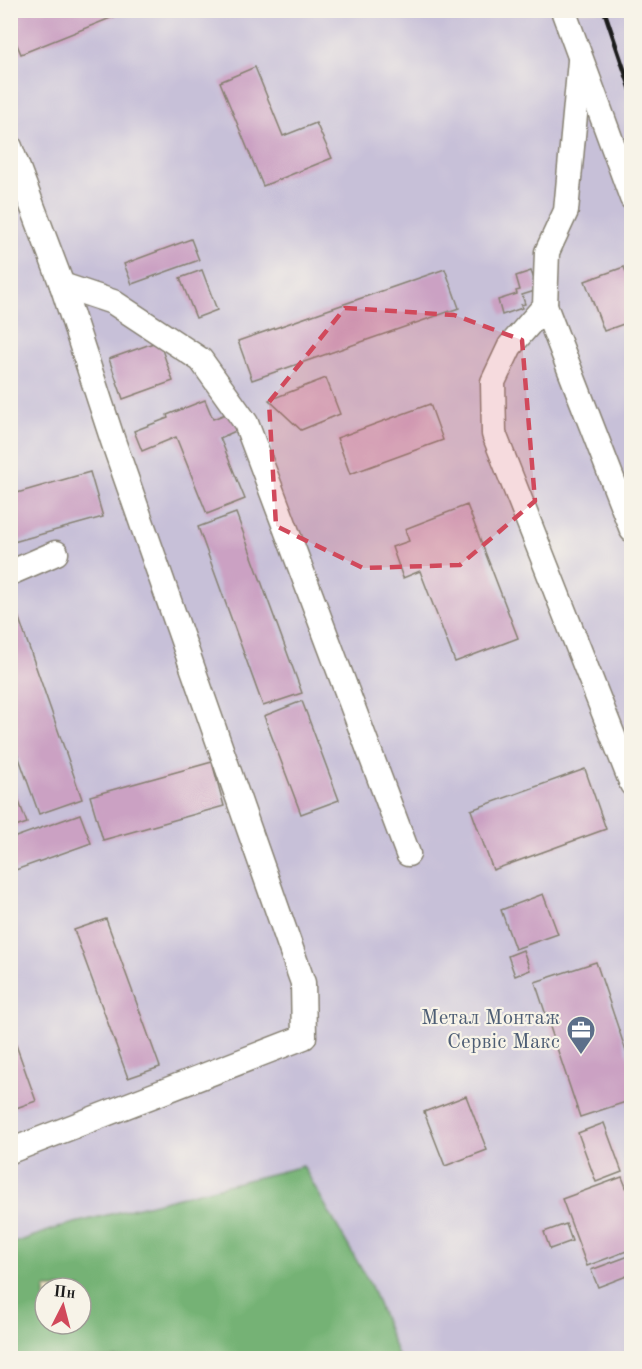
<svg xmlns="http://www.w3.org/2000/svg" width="642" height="1369" viewBox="0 0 642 1369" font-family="'Old Standard TT',serif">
<rect width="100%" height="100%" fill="#f7f3e8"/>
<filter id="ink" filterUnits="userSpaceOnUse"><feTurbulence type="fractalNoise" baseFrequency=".0167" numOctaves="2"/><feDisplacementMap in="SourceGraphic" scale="12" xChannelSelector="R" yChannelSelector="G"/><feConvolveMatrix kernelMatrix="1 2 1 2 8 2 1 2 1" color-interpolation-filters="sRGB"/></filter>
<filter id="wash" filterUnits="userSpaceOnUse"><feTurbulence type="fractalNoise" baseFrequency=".008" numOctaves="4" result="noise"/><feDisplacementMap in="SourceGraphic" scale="24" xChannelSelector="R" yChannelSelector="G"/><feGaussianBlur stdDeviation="1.35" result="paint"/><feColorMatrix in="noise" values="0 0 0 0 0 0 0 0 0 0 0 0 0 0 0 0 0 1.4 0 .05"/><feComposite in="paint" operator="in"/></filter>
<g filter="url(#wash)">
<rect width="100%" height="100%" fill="#f1e3c8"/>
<!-- industrial -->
<path fill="#c7c0d8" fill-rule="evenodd" d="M10,11H631V1358H11ZM45,1288H81V1324H45Z"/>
<!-- forest -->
<path fill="#74b274" stroke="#486748" stroke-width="1.5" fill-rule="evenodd" d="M303,1166L371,1286L399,1358H11V1244L63,1226ZM45,1288H81V1324H45Z"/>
<g id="blocks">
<!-- building -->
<g fill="#cba1c3">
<polygon points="10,10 128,10 128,11 21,54 10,28"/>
<polygon points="255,67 283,136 316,123 332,158 263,186 220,82"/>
<polygon points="191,239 199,260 132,284 124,264"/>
<polygon points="624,267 632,287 632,321 604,331 585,281"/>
<polygon points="445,269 459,308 252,380 238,341"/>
<polygon points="202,270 217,310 196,318 180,278"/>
<polygon points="531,271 538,290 522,295 525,304 521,305 522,308 502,315 498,300 517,294 516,291 520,290 516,276"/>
<polygon points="159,341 173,381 123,399 109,359"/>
<polygon points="326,378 340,414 301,430 269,400"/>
<polygon points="205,400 213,419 233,411 240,429 220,438 245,499 207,514 176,437 142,451 134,431 168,418 167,415"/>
<polygon points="430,404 443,440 350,474 337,438"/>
<polygon points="90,472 103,517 10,543 10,495"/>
<polygon points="467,505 518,638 455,662 420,571 403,578 392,547 409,541 405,529"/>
<polygon points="236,513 302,693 263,706 198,527"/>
<polygon points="15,607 82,799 39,814 10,733 10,608"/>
<polygon points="302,701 339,800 301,814 264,716"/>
<polygon points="212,762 224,806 103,840 90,796"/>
<polygon points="585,769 606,829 493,870 471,810"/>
<polygon points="10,778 27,823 10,829"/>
<polygon points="80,814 91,843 10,872 10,839"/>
<polygon points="543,894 558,934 515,949 501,910"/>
<polygon points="106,919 160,1067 128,1078 74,930"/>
<polygon points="523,950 530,970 515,976 508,956"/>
<polygon points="596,962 632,1069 632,1100 580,1117 535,982"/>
<polygon points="10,1028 36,1101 16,1108 10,1090"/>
<polygon points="466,1096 487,1150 445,1166 424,1112"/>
<polygon points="604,1123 622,1172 596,1182 578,1133"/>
<polygon points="622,1177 632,1202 632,1249 587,1266 562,1199"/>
<polygon points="566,1224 572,1241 550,1249 544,1232"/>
<polygon points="629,1256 632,1263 632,1274 598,1287 591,1270"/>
</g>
</g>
</g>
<g filter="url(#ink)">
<use href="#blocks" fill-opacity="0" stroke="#868072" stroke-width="1.5"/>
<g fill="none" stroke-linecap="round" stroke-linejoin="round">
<!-- minor casing -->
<g stroke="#868072" stroke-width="27">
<g id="minor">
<polyline points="563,10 632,198"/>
<polyline points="580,61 566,211 547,252 545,306 510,346 493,382 494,434 632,784"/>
<polyline points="10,147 62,285 113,441 303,983 304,1037 10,1151"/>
<polyline points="62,285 113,302 201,360 246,423 408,854"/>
<polyline points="545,306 632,530"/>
<polyline points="10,573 56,553"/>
</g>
</g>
<!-- minor -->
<use href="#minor" stroke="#fff" stroke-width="24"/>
<!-- rail -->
<polyline stroke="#1c1c1c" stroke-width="4.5" points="604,10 632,93"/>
</g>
</g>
<!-- marked area -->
<path fill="#d1495b" fill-opacity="0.2" stroke="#d1495b" stroke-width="4.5" stroke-dasharray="12 8" stroke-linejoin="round" d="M345,308L454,315L522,340L535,501L460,565L363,568L276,526L269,402Z"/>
<!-- icons -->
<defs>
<g id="office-pin" transform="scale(1.5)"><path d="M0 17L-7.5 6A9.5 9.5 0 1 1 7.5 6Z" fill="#5c6f8a" stroke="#f7f3e8"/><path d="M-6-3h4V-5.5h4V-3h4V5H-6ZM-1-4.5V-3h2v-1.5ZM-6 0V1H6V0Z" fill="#fff"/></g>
</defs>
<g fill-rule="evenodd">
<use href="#office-pin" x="581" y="1030"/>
</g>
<g text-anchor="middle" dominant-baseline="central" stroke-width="4.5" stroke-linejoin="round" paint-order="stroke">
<!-- service labels -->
<g font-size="21" fill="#4e5e75" stroke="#f7f3e8" text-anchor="end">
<text x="560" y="1018">Метал Монтаж<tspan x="560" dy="24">Сервіс Макс</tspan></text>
</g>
</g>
<!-- margin -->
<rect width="642" height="1369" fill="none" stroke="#f7f3e8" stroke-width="36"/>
<!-- north arrow -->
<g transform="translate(63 1306) rotate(6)"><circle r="28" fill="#f7f3e8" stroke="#9f9d96" stroke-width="1.5"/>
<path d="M0-4.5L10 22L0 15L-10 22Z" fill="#d1495b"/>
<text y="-9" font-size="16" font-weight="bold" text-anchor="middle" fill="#1c1c1c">Пн</text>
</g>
</svg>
